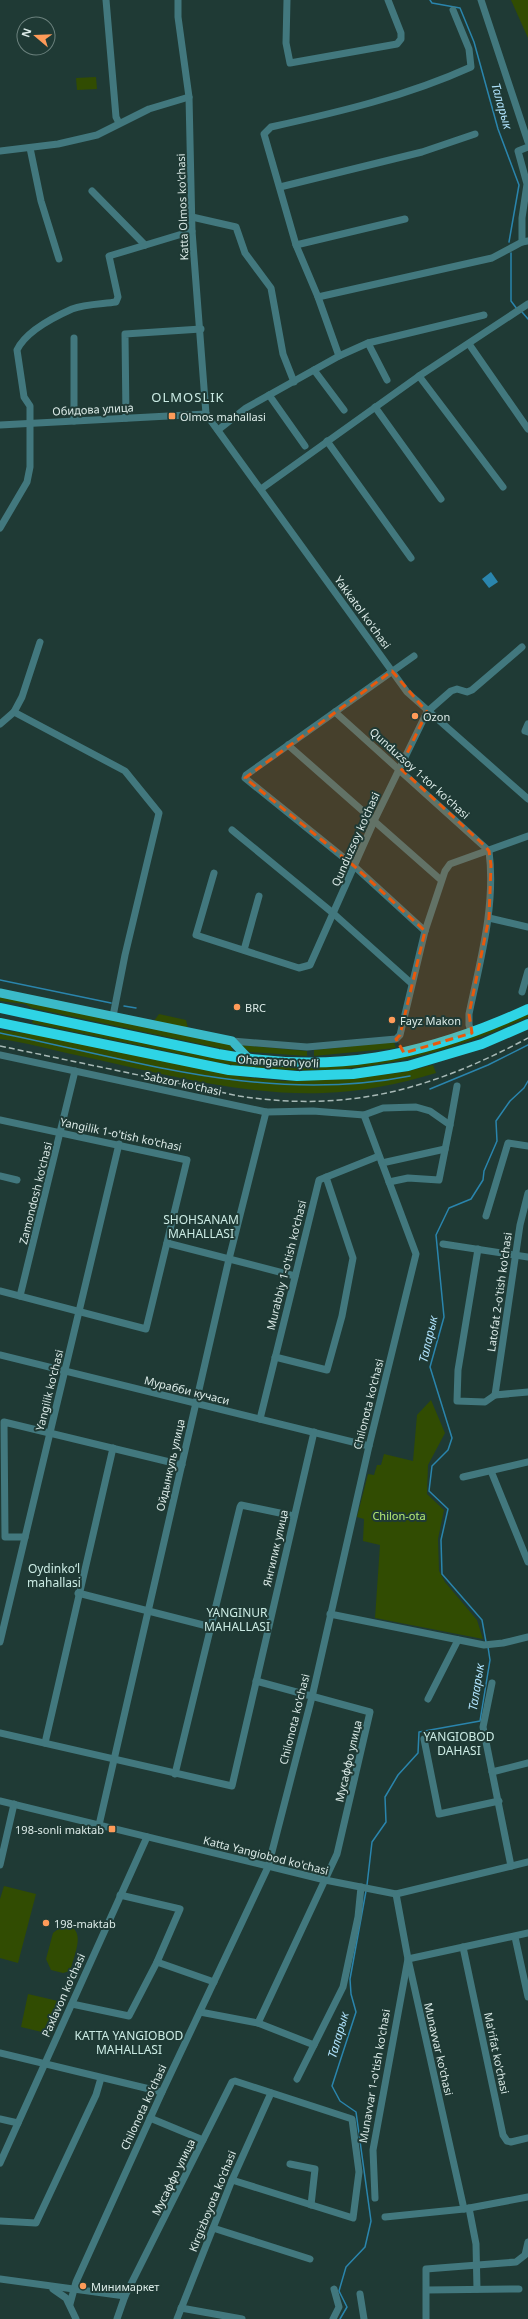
<svg xmlns="http://www.w3.org/2000/svg" width="528" height="2319" viewBox="0 0 528 2319" font-family="'Noto Sans',sans-serif">
<rect width="100%" height="100%" fill="#1f3a35"/>
<!-- green -->
<g fill="#314c02">
<polygon points="511,0 528,0 528,38"/>
<polygon points="96,77 97,89 77,90 76,78"/>
<polygon points="0,996 230,1044 233,1051 32,1008 25,1004 0,1001"/>
<path d="M528,1013V1017C438,1058 348,1079 249,1067C221,1064 193,1057 166,1051C121,1042 77,1032 32,1023L33,1020L233,1062L296,1067L377,1062L400,1058Z"/>
<polygon points="159,1014 186,1020 188,1028 154,1021"/>
<path d="M0,1030L40,1035L243,1077L283,1081L348,1079L404,1072L433,1065L436,1073C399,1084 361,1092 323,1093C238,1096 153,1071 71,1054C48,1049 24,1042 0,1039Z"/>
<polygon points="394,1042 396,1048 314,1056 314,1050"/>
<polygon points="240,1045 307,1051 307,1056 250,1052"/>
<polygon points="431,1400 445,1433 428,1465 427,1494 444,1510 438,1539 439,1571 445,1582 477,1620 483,1639 375,1618 380,1545 363,1541 364,1519 357,1517 368,1474 374,1475 377,1465 381,1465 384,1454 413,1461 417,1415"/>
<polygon points="4,1886 36,1894 18,1963 0,1958 0,1899"/>
<path d="M62,1926C88,1925 75,1953 71,1968L70,1971L63,1973L51,1970L46,1959L53,1933Z"/>
<polygon points="28,1994 58,2001 50,2034 21,2027"/>
</g>
<!-- water -->
<polygon fill="#2a85ad" points="491,572 498,582 489,588 482,579"/>
<g fill="none" stroke-linecap="round" stroke-linejoin="round">
<!-- stream -->
<g stroke="#2a85ad" stroke-width="1.5">
<polyline points="430,0 432,3 460,8 474,42 498,129 519,185 509,242"/>
<polyline points="511,253 511,301 517,309"/>
<polyline points="522,312 528,319"/>
<polyline points="0,980 111,1003"/>
<polyline points="124,1006 136,1008"/>
<path d="M0,1033C138,1061 268,1104 410,1076"/>
<polyline points="430,1089 488,1065 528,1045"/>
<polyline points="486,1642 482,1620 442,1574 441,1540 448,1509 429,1491 432,1466 448,1450 452,1438 430,1367 444,1317 436,1235 449,1208 471,1199 483,1180 484,1171 497,1141 496,1121 510,1101 524,1088 528,1081"/>
<polyline points="367,1885 372,1842 386,1822 385,1797 398,1775 418,1753 419,1732 480,1721 490,1660 488,1647"/>
<polyline points="340,2319 347,2307 339,2291 346,2267 365,2247 371,2221 356,2112 340,2101 332,2086 356,2012 351,1994 350,1979 366,1891"/>
</g>
<!-- minor -->
<g stroke="#42787e" stroke-width="7">
<polyline points="106,0 116,117 119,123"/>
<polyline points="178,0 178,17 189,97 192,231 206,414"/>
<polyline points="287,0 286,43 290,63 397,44 401,39 401,33 388,0"/>
<polyline points="481,0 528,142"/>
<polyline points="30,148 41,201 59,259"/>
<polyline points="0,151 58,144 97,135 149,109 189,97"/>
<polyline points="280,187 422,152 475,134"/>
<polyline points="92,191 145,245"/>
<polyline points="192,217 236,227 245,253 271,288 283,354 294,382"/>
<polyline points="522,242 522,218 527,184 518,151 528,147"/>
<polyline points="296,245 405,219"/>
<polyline points="318,297 492,258 522,242 528,241"/>
<polyline points="74,338 74,421"/>
<polyline points="368,343 387,380"/>
<polyline points="469,344 528,429"/>
<path d="M339,356L318,297L296,245L264,134L271,127C339,112 407,96 471,67L469,49L453,10"/>
<polyline points="314,370 344,410"/>
<polyline points="419,376 503,487"/>
<polyline points="269,395 305,446"/>
<polyline points="375,407 441,499"/>
<polyline points="206,414 407,692 528,799"/>
<polyline points="126,418 125,334 201,329"/>
<polyline points="0,425 206,414"/>
<polyline points="218,430 246,408 339,356 368,343 484,315"/>
<polyline points="327,441 411,558"/>
<polyline points="261,489 419,376 528,304"/>
<path d="M0,528L27,482L30,467V406L24,397L17,350C26,331 54,317 72,309C85,304 102,304 116,302L118,297L109,256L192,231"/>
<polyline points="414,656 246,775 245,778 354,866 425,931"/>
<polyline points="14,712 125,771 159,813 125,955 113,1016"/>
<path d="M335,712L489,851C496,906 480,961 469,1014V1025L472,1033"/>
<polyline points="0,724 14,712 22,697 40,642"/>
<polyline points="528,724 525,731 528,732"/>
<polyline points="288,745 441,880"/>
<polyline points="232,830 334,914 411,983"/>
<polyline points="214,873 196,935 299,968 310,965 375,819 427,712 451,691 457,689 467,692 472,690 522,647"/>
<polyline points="489,918 528,927"/>
<polyline points="244,950 259,896"/>
<polyline points="522,992 528,971"/>
<polyline points="232,1041 307,1047 396,1039 400,1035 425,931 445,871 450,864 528,836"/>
<polyline points="0,1055 266,1112 313,1111 364,1115 383,1108 416,1107 430,1111 450,1125 439,1180 408,1178 389,1182"/>
<polyline points="0,1120 187,1160 146,1329 0,1291"/>
<polyline points="450,1125 457,1086"/>
<polyline points="382,1163 445,1149"/>
<polyline points="0,1176 17,1180"/>
<polyline points="486,1216 508,1143 528,1146"/>
<polyline points="167,1243 295,1276"/>
<polyline points="443,1244 528,1257"/>
<polyline points="478,1249 458,1370 457,1401 485,1402 495,1395 528,1392"/>
<polyline points="20,1296 75,1071"/>
<polyline points="0,1355 369,1446"/>
<polyline points="275,1357 327,1370 342,1316 353,1258 326,1177"/>
<polyline points="495,1395 520,1225 528,1193"/>
<polyline points="260,1419 319,1180 379,1156"/>
<polyline points="491,1471 528,1562"/>
<polyline points="463,1477 528,1462"/>
<polyline points="25,1537 5,1537 4,1422 182,1465"/>
<polyline points="78,1593 211,1627"/>
<polyline points="330,1614 484,1645 503,1643 528,1637"/>
<polyline points="0,1642 119,1144"/>
<polyline points="256,1681 370,1712 337,1854 258,2023"/>
<polyline points="492,1683 483,1727 511,1866"/>
<polyline points="428,1699 458,1640"/>
<polyline points="0,1733 232,1786 314,1432"/>
<polyline points="424,1739 439,1814 499,1801"/>
<polyline points="45,1743 113,1448"/>
<polyline points="492,1772 528,1763"/>
<polyline points="175,1774 240,1507 241,1505 294,1516"/>
<polyline points="0,1801 325,1880 396,1894 528,1862"/>
<polyline points="99,1825 229,1259 266,1112"/>
<polyline points="0,1865 14,1804"/>
<polyline points="396,1894 408,1959 464,2209"/>
<polyline points="515,1937 528,1997"/>
<polyline points="463,1947 503,2135 507,2141 511,2142 528,2138"/>
<polyline points="157,1962 214,1982"/>
<polyline points="72,2004 129,2016 157,1962 180,1909 120,1895"/>
<polyline points="200,2012 258,2023 314,2045"/>
<polyline points="0,2053 162,2092"/>
<polyline points="297,2079 343,1987 358,1917 361,1887"/>
<polyline points="150,2118 203,2140"/>
<polyline points="0,2119 18,2123"/>
<polyline points="0,2163 147,1837"/>
<polyline points="290,2164 315,2169 311,2205"/>
<polyline points="375,2198 373,2150 408,1959 528,1933"/>
<polyline points="469,2208 476,2244 477,2289"/>
<polyline points="385,2217 464,2209 528,2197"/>
<polyline points="0,2221 36,2223 96,2095 101,2078"/>
<polyline points="213,2228 310,2259"/>
<polyline points="0,2279 125,2296"/>
<polyline points="53,2289 66,2298 76,2319"/>
<polyline points="427,2290 519,2289"/>
<polyline points="360,2294 364,2319"/>
<polyline points="70,2304 76,2282 162,2092 268,1867 312,1697 369,1446 416,1254 364,1115"/>
<polyline points="181,2308 242,2319"/>
<polyline points="117,2319 125,2296 232,2082 235,2081 352,2119 359,2172 353,2218 232,2180"/>
<polyline points="177,2319 232,2180 271,2093"/>
<polyline points="333,2319 339,2307 334,2289"/>
<polyline points="426,2319 426,2269 516,2262 525,2255 528,2242"/>
</g>
<!-- major -->
<polyline stroke="#3bbac8" stroke-width="9" points="0,993 232,1041 249,1059"/>
<!-- highway -->
<g stroke="#2ed4e5" stroke-width="10">
<path d="M0,1008L218,1054C332,1075 423,1057 528,1009"/>
<polyline points="0,1023 229,1070 297,1076 353,1074 408,1066 482,1044 528,1024"/>
</g>
<!-- rail -->
<path stroke="#a7b9b6" stroke-width="1.5" stroke-dasharray="6 3" stroke-linecap="butt" d="M0,1046L239,1096C349,1113 432,1089 528,1038"/>
</g>
<!-- marked area -->
<path fill="#e8590c" fill-opacity="0.2" stroke="#e8590c" stroke-width="3" stroke-dasharray="8 5" stroke-linejoin="round" d="M392,671L427,712L400,768L484,845L489,851L491,865L489,918L469,1014L472,1033L404,1053L396,1039L400,1035L425,931L354,866L245,778Z"/>
<!-- markers -->
<g fill="#fe9b59" stroke="#1f3a35" stroke-width="1.5">
<rect x="168" y="412" width="8" height="8" rx="2"/>
<circle cx="415" cy="716" r="4"/>
<circle cx="237" cy="1007" r="4"/>
<circle cx="392" cy="1020" r="4"/>
<rect x="108" y="1825" width="8" height="8" rx="2"/>
<circle cx="46" cy="1923" r="4"/>
<circle cx="83" cy="2286" r="4"/>
</g>
<g text-anchor="middle" dominant-baseline="central" stroke-width="4" stroke-linejoin="round" paint-order="stroke">
<!-- street labels -->
<g font-size="11" fill="#dcebe8" stroke="#1f3a35">
<text transform="translate(182 207) rotate(-92)">Katta Olmos ko'chasi</text>
<text transform="translate(93 409) rotate(-3)">Обидова улица</text>
<text transform="translate(363 612) rotate(54)">Yakkatol ko'chasi</text>
<text transform="translate(420 773) rotate(42)">Qunduzsoy 1-tor ko'chasi</text>
<text transform="translate(355 839) rotate(-66)">Qunduzsoy ko'chasi</text>
<text transform="translate(278 1061) rotate(3)">Ohangaron yoʻli</text>
<text transform="translate(183 1083) rotate(12)">Sabzor ko'chasi</text>
<text transform="translate(121 1134) rotate(12)">Yangilik 1-o'tish ko'chasi</text>
<text transform="translate(35 1193) rotate(-76)">Zamondosh ko'chasi</text>
<text transform="translate(286 1265) rotate(-76)">Murabbiy 1-o'tish ko'chasi</text>
<text transform="translate(499 1292) rotate(-82)">Latofat 2-o'tish ko'chasi</text>
<text transform="translate(49 1390) rotate(-76)">Yangilik ko'chasi</text>
<text transform="translate(187 1390) rotate(14)">Мурабби кучаси</text>
<text transform="translate(368 1404) rotate(-76)">Chilonota ko'chasi</text>
<text transform="translate(170 1465) rotate(-77)">Ойдынкуль улица</text>
<text transform="translate(275 1548) rotate(-77)">Янгилик улица</text>
<text transform="translate(294 1719) rotate(-76)">Chilonota ko'chasi</text>
<text transform="translate(348 1761) rotate(-77)">Мусаффо улица</text>
<text transform="translate(266 1855) rotate(14)">Katta Yangiobod ko'chasi</text>
<text transform="translate(63 1995) rotate(-66)">Paxlavon ko'chasi</text>
<text transform="translate(439 2049) rotate(77)">Munavvar ko'chasi</text>
<text transform="translate(497 2053) rotate(78)">Ma'rifat ko'chasi</text>
<text transform="translate(374 2076) rotate(-80)">Munavvar 1-o'tish ko'chasi</text>
<text transform="translate(143 2107) rotate(-65)">Chilonota ko'chasi</text>
<text transform="translate(173 2177) rotate(-64)">Мусаффо улица</text>
<text transform="translate(212 2201) rotate(-68)">Kirgizboyota ko'chasi</text>
</g>
<!-- poi labels -->
<g font-size="11" fill="#dcebe8" stroke="#1f3a35" text-anchor="start">
<text x="180" y="416">Olmos mahallasi</text>
<text x="423" y="716">Ozon</text>
<text x="245" y="1007">BRC</text>
<text x="400" y="1020">Fayz Makon</text>
<text x="104" y="1829" text-anchor="end">198-sonli maktab</text>
<text x="54" y="1923">198-maktab</text>
<text x="91" y="2286">Минимаркет</text>
</g>
<!-- park labels -->
<g font-size="11" fill="#b6ec75" stroke="#1f3a35">
<text x="399" y="1515">Chilon-ota</text>
</g>
<!-- water labels -->
<g font-size="12" font-style="italic" fill="#afe2fc" stroke="#1f3a35">
<text transform="translate(502 106) rotate(74)">Таларык</text>
<text transform="translate(428 1339) rotate(-77)">Таларык</text>
<text transform="translate(476 1687) rotate(-81)">Таларык</text>
<text transform="translate(338 2035) rotate(-74)">Таларык</text>
</g>
<!-- neighbourhood labels -->
<g font-size="12" fill="#cbebe4" stroke="#1f3a35">
<text x="201" y="1219">SHOHSANAM<tspan x="201" dy="14">MAHALLASI</tspan></text>
<text x="54" y="1568">Oydinkoʻl<tspan x="54" dy="14">mahallasi</tspan></text>
<text x="237" y="1612">YANGINUR<tspan x="237" dy="14">MAHALLASI</tspan></text>
<text x="459" y="1736">YANGIOBOD<tspan x="459" dy="14">DAHASI</tspan></text>
<text x="129" y="2035">KATTA YANGIOBOD<tspan x="129" dy="14">MAHALLASI</tspan></text>
</g>
<!-- quarter labels -->
<g font-size="13" letter-spacing="1" fill="#cbebe4" stroke="#1f3a35">
<text x="188" y="397">OLMOSLIK</text>
</g>
</g>
<!-- north arrow -->
<g transform="translate(36 36) rotate(289)"><circle r="19" fill="#1f3a35" stroke="#6b817d"/>
<path d="M0-3L7 15L0 10L-7 15Z" fill="#fe9b59"/>
<text y="-6" font-size="11" font-weight="bold" text-anchor="middle" fill="#dcebe8">N</text>
</g>
</svg>
